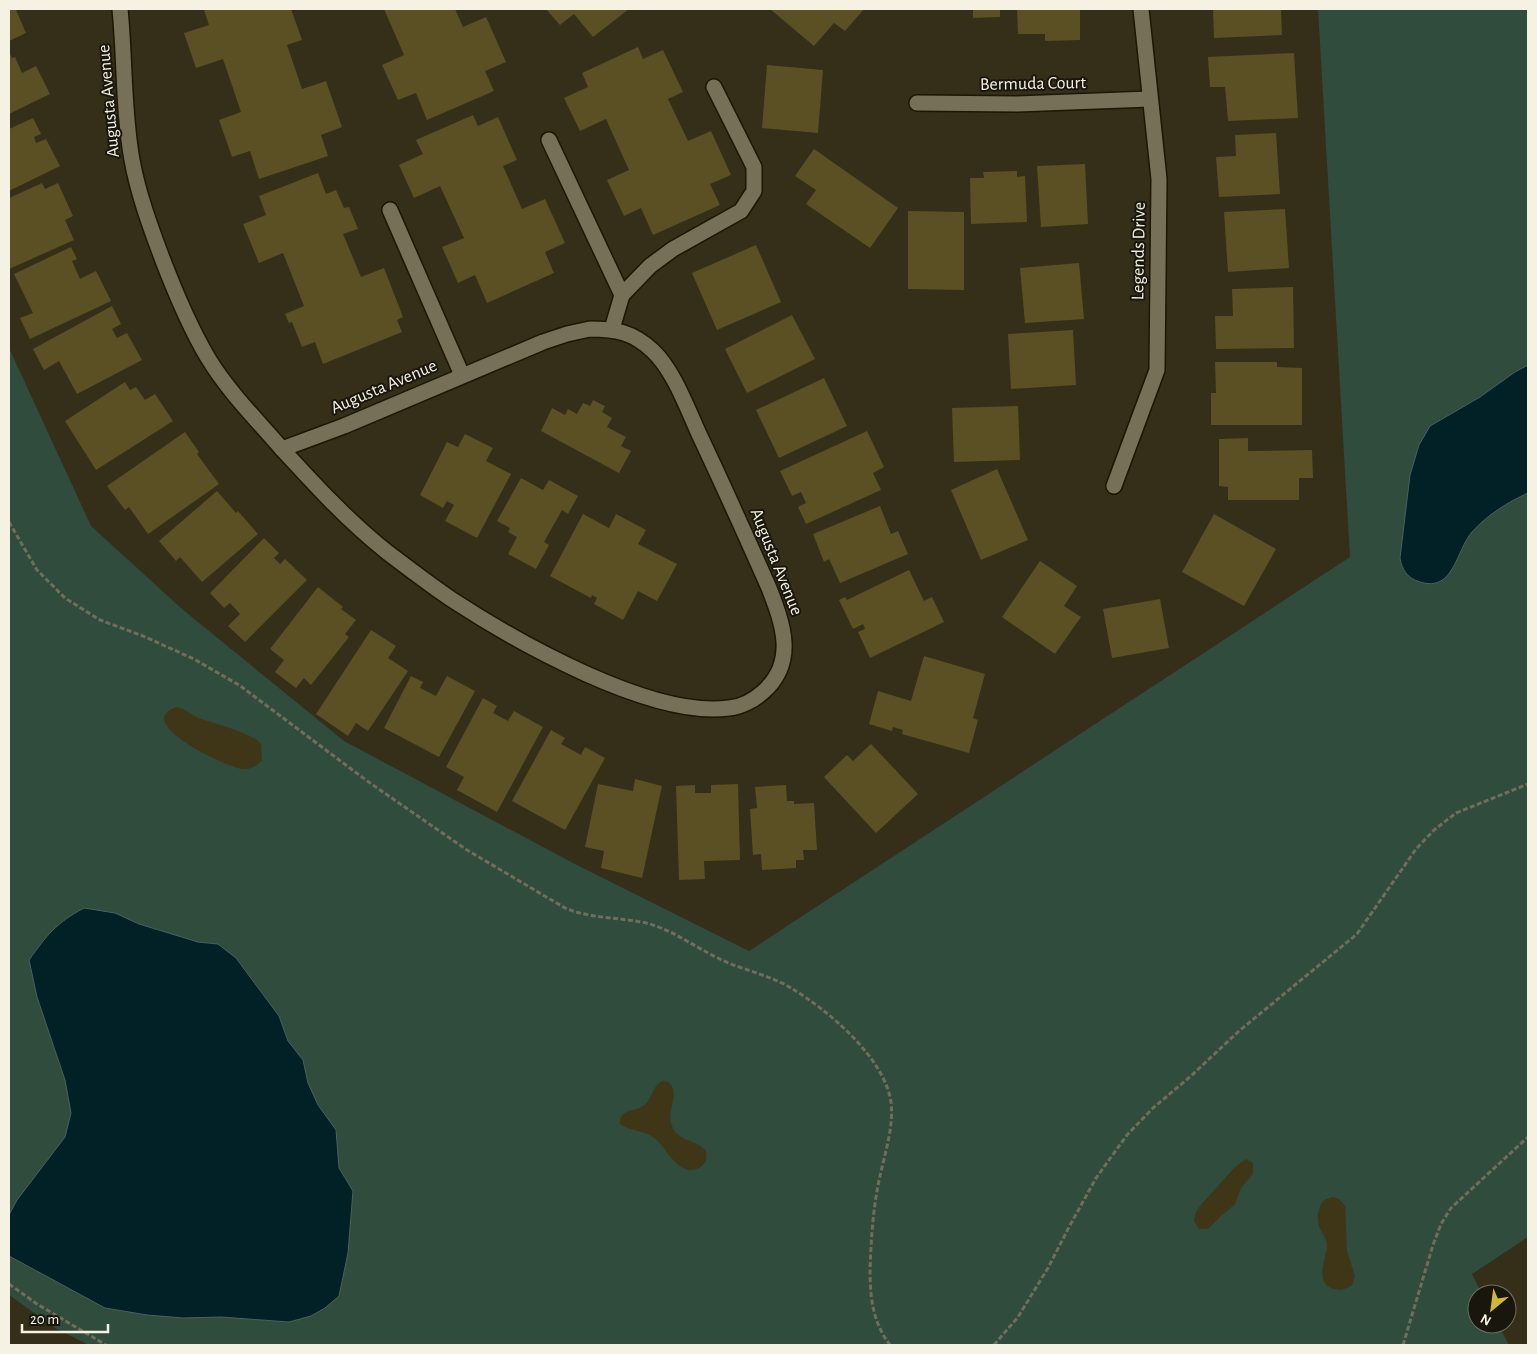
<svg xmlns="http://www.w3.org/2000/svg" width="1537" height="1354" viewBox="0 0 1537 1354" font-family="'Alegreya Sans',sans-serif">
<rect width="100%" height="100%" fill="#352f19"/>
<!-- green -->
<polygon fill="#2f4c3d" points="1318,9 1528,9 1528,1237 1472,1274 1482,1294 1477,1294 1477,1324 1498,1324 1509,1345 89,1345 57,1329 9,1295 9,348 91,526 182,609 344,741 573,863 749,951 1350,557"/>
<!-- sand -->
<g fill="#3e3616">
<path d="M176,707C186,708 192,716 201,719C220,725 240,730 257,740L261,744L262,760C257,766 250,770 242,769C227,767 131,723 176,707Z"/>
<path d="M663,1081L668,1082C681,1092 667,1109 671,1123C676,1143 696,1138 706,1151C707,1158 706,1164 699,1168C677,1178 667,1146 653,1137C643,1130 629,1131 620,1124C619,1109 634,1112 643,1106C653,1100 651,1086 663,1081Z"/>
<polygon points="1246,1159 1253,1163 1253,1174 1241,1188 1235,1204 1221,1216 1208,1229 1199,1229 1194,1221 1195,1214 1200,1206 1234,1168"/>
<path d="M1333,1197L1339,1199L1345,1206L1347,1251L1355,1276L1352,1285C1346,1289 1340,1291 1334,1289C1312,1283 1328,1256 1327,1244C1327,1240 1324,1236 1322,1233C1316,1222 1316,1210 1324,1200Z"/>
</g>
<!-- water -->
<g fill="#022126" stroke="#4b605f">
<path d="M1528,365V493C1508,502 1487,515 1472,532C1456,550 1454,593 1420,582C1407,578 1402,570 1400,558L1410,475L1419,445L1430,426L1480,397L1515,372Z"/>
<path d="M84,908L115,913L139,924L198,942L218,944L236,958L279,1016L288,1041L303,1060L308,1083L318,1105L336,1130L339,1168L353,1191L348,1253L339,1296L325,1308L311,1316L289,1322L221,1317L183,1318L147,1315L105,1308L9,1256V1215L17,1200L65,1137L71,1113L65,1080L37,997L29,960C47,935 56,923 84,908Z"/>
</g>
<!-- building -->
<g fill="#5b4f24">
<polygon points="9,9 19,9 16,10 26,33 9,41"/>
<polygon points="208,9 291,9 302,40 287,45 302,89 326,81 342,127 321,135 328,156 259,179 250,151 232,157 219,120 241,112 223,59 196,68 184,33 209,25 204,10"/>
<polygon points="384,9 455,9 463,27 486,17 506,62 485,71 494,91 427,120 416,93 398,100 382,65 404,55"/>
<polygon points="546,9 629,9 593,37 574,14 560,25"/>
<polygon points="770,9 864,9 845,31 834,23 814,46"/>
<polygon points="973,9 1000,9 1000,17 973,18"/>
<polygon points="1017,9 1080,9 1080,40 1045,41 1045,34 1018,34"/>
<polygon points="1213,9 1281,9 1282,35 1214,38"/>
<polygon points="638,47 643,59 663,50 683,92 668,99 688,141 711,131 731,175 710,184 720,205 653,235 641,208 624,216 607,180 629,170 606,119 580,131 564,98 588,87 582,73"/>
<polygon points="9,52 12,58 15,57 22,73 36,66 50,94 9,114"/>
<polygon points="1294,53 1298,118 1228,121 1225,87 1210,87 1208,57"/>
<polygon points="767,65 823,70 818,133 762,128"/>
<polygon points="473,115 478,126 498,117 517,160 503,166 522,209 545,199 565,243 545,252 554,273 487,303 475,275 458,283 442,247 464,238 440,186 414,198 399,165 423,154 416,140"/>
<polygon points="33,118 41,134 34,137 36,143 46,139 60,166 9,191 9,129"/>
<polygon points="1276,133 1280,194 1219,197 1216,157 1236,156 1235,135"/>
<polygon points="814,149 898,208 870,248 806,204 816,190 795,176"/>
<polygon points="1085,164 1088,224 1041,227 1037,166"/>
<polygon points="1017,171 1017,177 1025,176 1027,222 971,224 970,178 984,178 983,172"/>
<polygon points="318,173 326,194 336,190 344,208 349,207 358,229 343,234 361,277 384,268 403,317 397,320 402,332 323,364 315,342 302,347 292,322 289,323 285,314 304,306 283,253 259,263 243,224 266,215 259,196"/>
<polygon points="42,183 45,189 58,183 73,216 65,220 74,240 9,269 9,198"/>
<polygon points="1285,209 1289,268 1228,272 1224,212"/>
<polygon points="908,211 964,212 964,290 908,289"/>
<polygon points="756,245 781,302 717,330 692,273"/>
<polygon points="71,247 77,259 72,261 80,279 96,271 111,301 30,339 20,318 33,313 14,274"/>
<polygon points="1079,263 1084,319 1025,323 1020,268"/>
<polygon points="1293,287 1294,348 1216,349 1215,316 1233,316 1232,289"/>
<polygon points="112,306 121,324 112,329 117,338 127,333 142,360 77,394 59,361 44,370 33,349"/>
<polygon points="792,315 815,359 747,393 725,349"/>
<polygon points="1073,330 1076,385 1011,389 1008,334"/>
<polygon points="1215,362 1277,362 1277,367 1302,368 1302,425 1211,425 1211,393 1216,393"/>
<polygon points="824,378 847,426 779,458 756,410"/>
<polygon points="125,382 130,390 136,387 145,400 155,394 173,421 96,470 65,421"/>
<polygon points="593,400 605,406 602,412 612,418 607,427 626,437 621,446 631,451 619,473 541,431 552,408 565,415 568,409 577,414 583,403 590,406"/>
<polygon points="1018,406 1020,460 954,462 952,408"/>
<polygon points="867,431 884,467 873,473 881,490 806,524 798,507 806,503 801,492 792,496 780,471"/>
<polygon points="185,432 199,452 197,454 219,484 148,534 129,507 125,510 107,486"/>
<polygon points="465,434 493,448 486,461 511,474 477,538 445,521 454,505 447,501 443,508 420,495 447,442 458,447"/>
<polygon points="1248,438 1248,451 1312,450 1313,478 1299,478 1299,500 1228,500 1228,487 1219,486 1219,439"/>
<polygon points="997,469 1028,540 981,560 951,490"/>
<polygon points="521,478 543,490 549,480 578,496 568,514 562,510 544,542 549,545 536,569 508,554 517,537 508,532 510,528 497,521"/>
<polygon points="217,491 236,513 238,511 258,534 202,582 180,557 176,561 159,541"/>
<polygon points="880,506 891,534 898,531 908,554 840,583 829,559 824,562 813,534"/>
<polygon points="583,514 609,528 616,514 646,530 638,544 677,564 657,601 638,591 623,620 594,604 597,598 592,595 591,598 550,576"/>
<polygon points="1214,514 1276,549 1244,606 1182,572"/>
<polygon points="264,538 279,553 274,558 280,564 285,559 307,580 245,642 228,626 240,614 230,603 224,608 210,593"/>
<polygon points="1040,561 1077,586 1064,606 1081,617 1055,654 1002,617"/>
<polygon points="909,570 924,601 932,597 944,622 870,658 858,632 865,629 863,624 853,629 839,600 845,597 847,600"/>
<polygon points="318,587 343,607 341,609 356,620 345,634 349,637 311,685 304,678 296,688 275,672 284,660 270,649"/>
<polygon points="1160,599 1169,648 1112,658 1103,609"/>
<polygon points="371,630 396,646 388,658 408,671 368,731 356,723 348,736 316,714"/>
<polygon points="924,656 985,674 973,718 978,720 969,753 902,734 903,730 893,727 892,731 869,724 878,691 911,701"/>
<polygon points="411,676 423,682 420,688 436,696 447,676 475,691 439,757 384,728"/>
<polygon points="483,698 497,706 493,713 508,721 514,711 543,727 497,812 457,790 464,777 446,767"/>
<polygon points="551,730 565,738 561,744 581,755 585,747 605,758 565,830 512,801"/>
<polygon points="871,744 918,794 876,833 824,777 847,755 853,761"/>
<polygon points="635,779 662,786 642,878 601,868 604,851 585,847 598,784 633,791"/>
<polygon points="738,784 740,860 704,861 705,879 679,880 676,786 695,785 695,793 711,793 711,785"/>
<polygon points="786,785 787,801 794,801 794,804 814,803 817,850 803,850 804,860 796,860 796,868 762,870 761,854 753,855 750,809 757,808 755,787"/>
</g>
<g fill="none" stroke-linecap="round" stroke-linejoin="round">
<!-- minor casing -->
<g stroke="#1c1603" stroke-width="18">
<g id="minor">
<path d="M120,9C125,59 123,110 132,160C138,193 150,226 162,258C175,292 189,326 208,358C228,391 256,419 282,449"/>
<polyline points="917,103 1017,104 1150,99"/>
<polyline points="549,140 622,295 612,329"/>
<polyline points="390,210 462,375"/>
<polyline points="622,295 650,266 673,249 741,211 754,191 754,167 714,87"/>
<path d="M590,329C616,329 633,332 653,351C674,371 687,408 699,434C723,485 746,536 769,588C783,624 797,662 763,692C754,700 741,707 729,708C652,719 515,641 451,599C429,584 408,568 387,552C348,521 315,485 282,449L344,426L543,342L567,334Z"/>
<polyline points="1114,486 1157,370 1159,179 1141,9"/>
</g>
</g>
<!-- path -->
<g stroke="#726d5a" stroke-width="3" stroke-dasharray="5 2.5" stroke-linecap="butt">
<path d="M9,522L37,570L65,598L100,620L143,636L194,659L239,685L370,783L467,850L565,908C591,919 619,917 646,923C673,930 693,946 718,958C741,970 768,974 791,988C828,1010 884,1057 891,1102C894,1126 885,1153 880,1176C873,1207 871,1239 870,1270C870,1298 873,1323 890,1345"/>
<polyline points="9,1284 37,1304 106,1345"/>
<polyline points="994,1345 1018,1317 1048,1268 1068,1229 1096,1178 1127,1135 1153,1108 1191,1076 1239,1031 1357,934 1416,849 1434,830 1456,813 1528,784"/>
<polyline points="1403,1345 1433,1245 1441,1224 1451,1208 1528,1137"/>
</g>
<!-- minor -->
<use href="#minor" stroke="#777059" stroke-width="15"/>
</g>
<g text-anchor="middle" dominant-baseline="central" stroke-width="4" stroke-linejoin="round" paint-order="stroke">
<!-- street labels -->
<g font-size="18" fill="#f5f2e4" stroke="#19170d">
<text transform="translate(1033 84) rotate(-1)">Bermuda Court</text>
<text transform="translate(109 101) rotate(-95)">Augusta Avenue</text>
<text transform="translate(1139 251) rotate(-89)">Legends Drive</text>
<text transform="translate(384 387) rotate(-23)">Augusta Avenue</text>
<text transform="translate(776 562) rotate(68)">Augusta Avenue</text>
</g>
</g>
<!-- border -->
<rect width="1537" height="1354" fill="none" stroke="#f5f2e4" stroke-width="20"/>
<!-- north arrow -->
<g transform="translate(1492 1309) rotate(209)"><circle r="24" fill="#19170d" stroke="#716f63"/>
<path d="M0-4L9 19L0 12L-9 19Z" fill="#cfb837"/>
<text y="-8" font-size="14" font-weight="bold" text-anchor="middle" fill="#f5f2e4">N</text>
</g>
<!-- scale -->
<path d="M22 1324v8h86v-8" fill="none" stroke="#f5f2e4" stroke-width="2.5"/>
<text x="30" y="1324" font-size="15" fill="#f5f2e4" stroke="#19170d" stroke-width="4" paint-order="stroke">20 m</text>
</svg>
